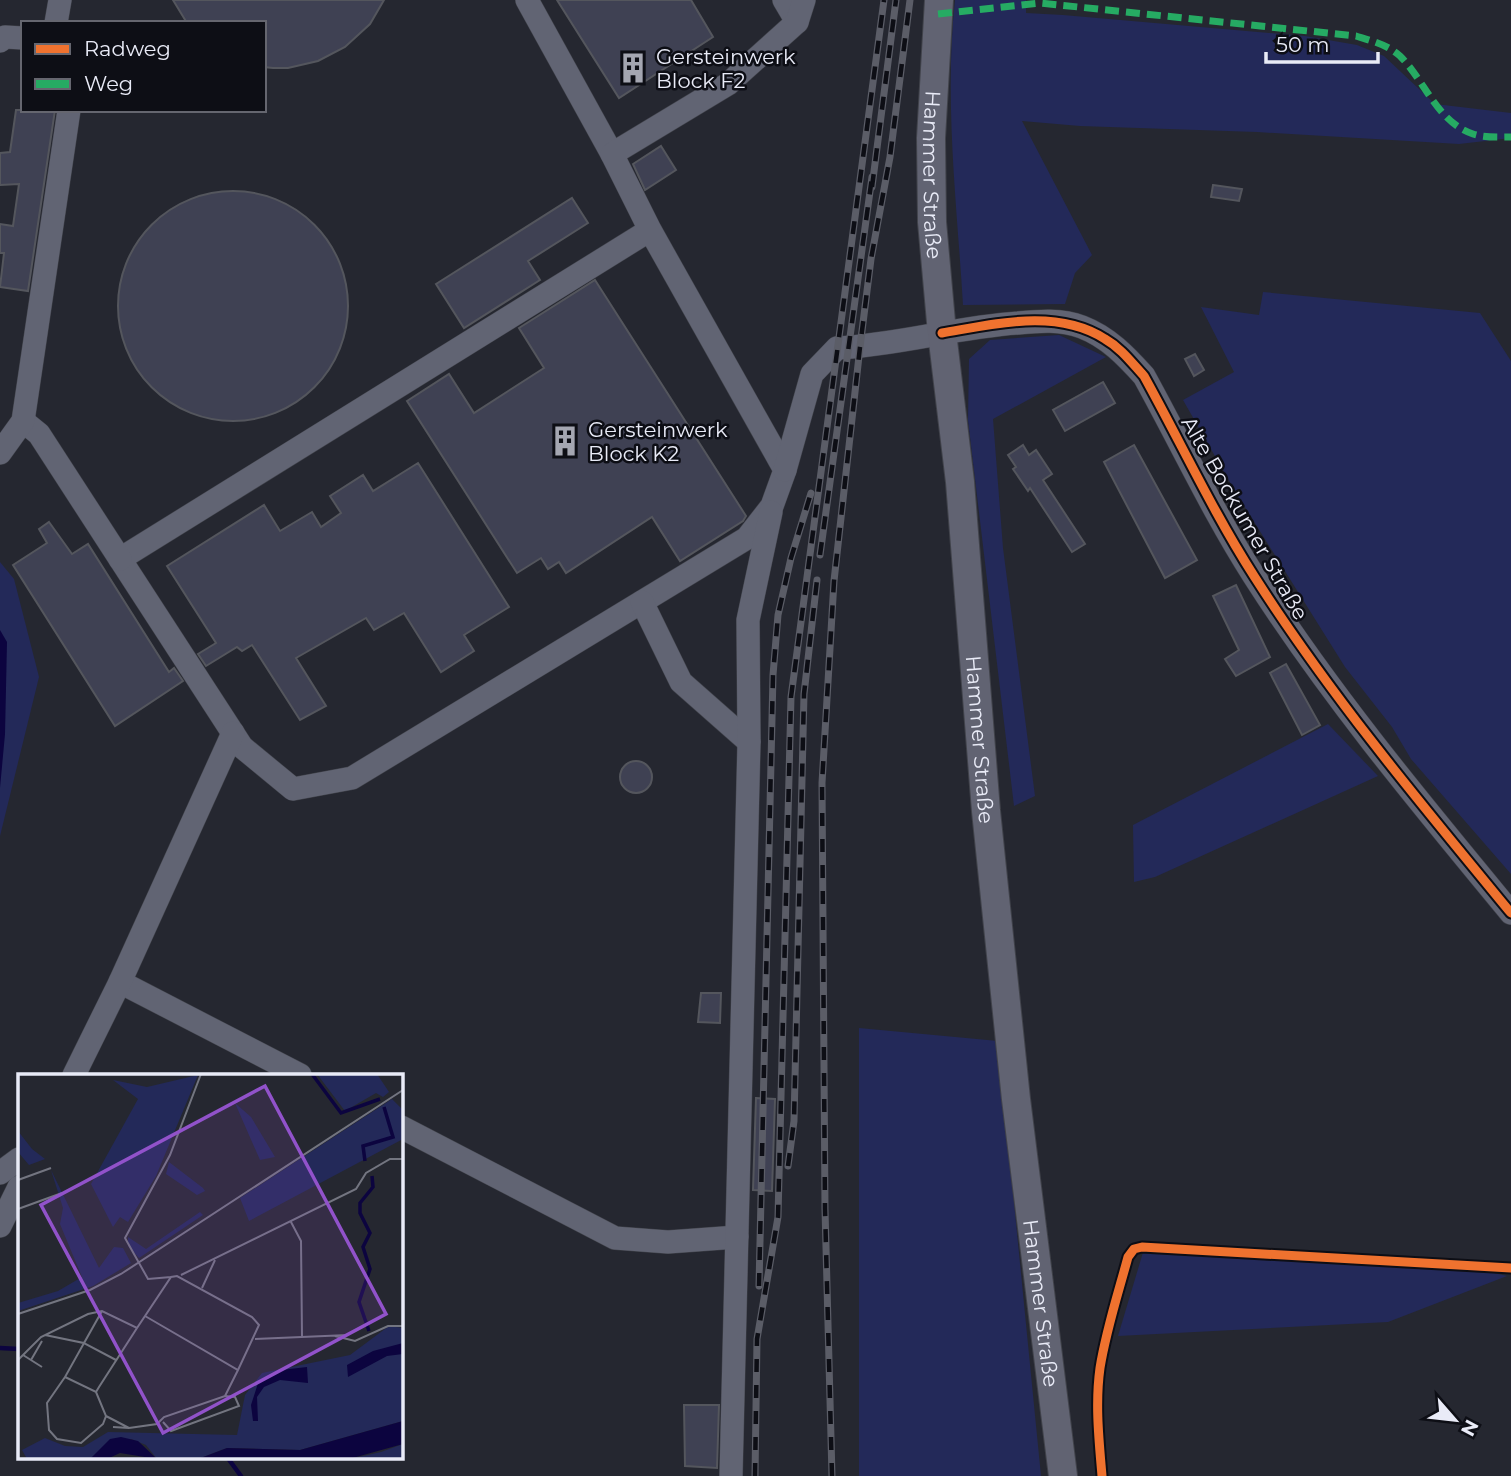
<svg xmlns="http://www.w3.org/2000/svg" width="1511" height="1476" viewBox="0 0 1511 1476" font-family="Montserrat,sans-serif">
<rect width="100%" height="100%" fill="#252730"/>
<!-- green -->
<g fill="#232959">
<path d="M955,0H1026V13L1063,15L1305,36L1357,45L1384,56L1435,104L1511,113V138L1459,144L1257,132L1080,126L1022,121L1092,255L1075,273L1065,304L963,305C957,204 944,101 955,0Z"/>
<polygon points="1263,292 1480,313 1511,361 1511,874 1411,759 1392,727 1345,667 1236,493 1183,400 1234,372 1201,307 1259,315"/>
<polygon points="1059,335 1106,357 993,419 1003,548 1035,796 1014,806 968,420 969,359 990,340"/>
<polygon points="0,562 14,579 39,677 0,836"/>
<polygon points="1328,724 1378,776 1155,877 1134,882 1133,825"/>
<polygon points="859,1028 998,1041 1041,1476 859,1476"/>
<polygon points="1144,1249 1477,1269 1507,1276 1388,1322 1118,1336"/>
</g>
<!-- water -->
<polygon fill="#0c043f" points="0,630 7,642 5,734 0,788"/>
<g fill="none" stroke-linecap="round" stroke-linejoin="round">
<!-- stream -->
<g stroke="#0c043f" stroke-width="4.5">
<polyline points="0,1348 19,1349"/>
<polyline points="227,1457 241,1476"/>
</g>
</g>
<!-- building -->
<g fill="#3f4153" stroke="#54565d" stroke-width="2">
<polygon points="173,0 384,0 370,24 345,47 318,61 288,68 273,68 264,67 264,23 187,23"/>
<polygon points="557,0 691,0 713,37 619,98"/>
<polygon points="16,110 55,110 28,291 0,287 4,253 0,253 0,224 13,226 19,184 0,185 0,153 10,152"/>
<polygon points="661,146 676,170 645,190 633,164"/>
<polygon points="1213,185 1242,189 1239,201 1211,197"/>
<circle cx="233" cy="306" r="115"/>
<polygon points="572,198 588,223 528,261 540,280 464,328 436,284"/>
<polygon points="595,280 746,516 743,521 680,561 652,517 566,573 559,562 548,569 541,558 517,573 407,401 449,374 474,413 544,368 519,328"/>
<polygon points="1195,354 1204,370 1194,376 1185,359"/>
<polygon points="1103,382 1115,403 1065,431 1053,410"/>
<polygon points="1023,445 1029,455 1036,450 1052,474 1043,480 1085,544 1072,552 1030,488 1028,491 1013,469 1016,467 1008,455"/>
<polygon points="1134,445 1197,560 1165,578 1104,462"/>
<polygon points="418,463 509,607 464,635 474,651 441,672 404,613 374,630 366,618 296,658 326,706 300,720 252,645 242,651 237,647 206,666 198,654 216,643 167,566 264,505 280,531 312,512 321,527 341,513 330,496 363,475 373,491"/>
<polygon points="49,522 72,554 88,544 169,672 174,668 183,681 115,726 13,565 47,543 39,529"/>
<polygon points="1236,585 1270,657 1236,676 1225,659 1239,650 1213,596"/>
<polygon points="1286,664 1320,725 1302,735 1270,673"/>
<circle cx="636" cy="777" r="16"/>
<polygon points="701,993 721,993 720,1023 698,1022"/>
<polygon points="756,1098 775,1099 772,1191 753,1190"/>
<polygon points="684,1405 719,1405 717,1468 685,1466"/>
</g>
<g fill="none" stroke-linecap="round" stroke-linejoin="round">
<!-- minor casing -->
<g stroke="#41434b" stroke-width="24">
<g id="minor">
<polyline points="527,0 612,154"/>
<polyline points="784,0 797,22"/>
<polyline points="56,23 60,0"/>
<polyline points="0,41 5,37 23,38"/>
<polyline points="650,230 120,559 242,747 293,789 352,778 747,538 772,506 785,470 650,230 612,154 728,84 797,22 804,0"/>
<polyline points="23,421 39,434 120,559"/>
<polyline points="0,453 23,421 69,110"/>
<path d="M785,470L812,374L837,348C898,345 957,327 1018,323C1039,321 1061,319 1082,327C1108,337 1126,356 1144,376C1181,443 1213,512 1254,576C1330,695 1421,804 1511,913"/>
<polyline points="642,602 681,682 749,742"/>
<polyline points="120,982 300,1075"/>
<polyline points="74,1075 120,982 233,733"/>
<polyline points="401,1127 615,1238 668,1242 737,1237"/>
<polyline points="0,1173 19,1159"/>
<polyline points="0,1226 19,1187"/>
<polyline points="731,1476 749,742 748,620 771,512"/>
</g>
</g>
<!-- major casing -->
<g stroke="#41434b" stroke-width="30">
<g id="major">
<path id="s1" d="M939,0L931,138L932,222L942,333L960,482L986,811L1016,1099L1063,1476"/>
</g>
</g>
<!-- minor -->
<use href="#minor" stroke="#616473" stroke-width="23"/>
<!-- major -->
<use href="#major" stroke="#616372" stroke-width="28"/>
<!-- rail casing -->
<g stroke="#5b5d67" stroke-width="7">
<g id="rail">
<polyline points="872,187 896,0"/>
<polyline points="820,555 872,177"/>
<polyline points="788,1166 794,1121 804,694 817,580"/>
<polyline points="759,1286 773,675 778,615 791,558 811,493"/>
<polyline points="755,1476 757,1339 778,1217 791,697 884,0"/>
<polyline points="832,1476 825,1209 822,783 834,581 860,347 871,259 890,157 910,0"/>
</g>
</g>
<!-- rail -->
<use href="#rail" stroke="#0d0e15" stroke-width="4.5" stroke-dasharray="13" stroke-linecap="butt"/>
<!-- quiet -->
<path stroke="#26ab63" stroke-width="7" stroke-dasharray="14 7" stroke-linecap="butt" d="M938,14L1040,3L1356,36C1372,41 1388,45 1400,56C1425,81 1437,122 1473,134C1485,138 1499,137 1511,137"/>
<!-- cycleway casing -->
<g stroke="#0d0e15" stroke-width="13">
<g id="cycleway">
<path d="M942,333C995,324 1057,308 1105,339C1121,348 1132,363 1144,376C1181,443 1213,512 1254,576C1330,695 1421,804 1511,913"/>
<path d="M1102,1476C1099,1440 1095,1404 1100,1368C1106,1330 1118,1294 1128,1257L1134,1249L1142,1247L1511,1268"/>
</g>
</g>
<!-- cycleway -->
<use href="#cycleway" stroke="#ef722f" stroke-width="9"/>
</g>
<!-- icons -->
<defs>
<g id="building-bare" transform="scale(2.415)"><path d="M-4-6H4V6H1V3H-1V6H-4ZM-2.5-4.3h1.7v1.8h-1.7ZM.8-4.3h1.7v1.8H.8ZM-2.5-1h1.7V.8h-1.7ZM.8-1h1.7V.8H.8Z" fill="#a4a6b1" stroke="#0d0e15" stroke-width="2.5" paint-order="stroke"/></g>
</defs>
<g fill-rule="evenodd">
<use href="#building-bare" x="633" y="68"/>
<use href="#building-bare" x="565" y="441"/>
</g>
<g text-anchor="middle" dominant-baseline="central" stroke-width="5" stroke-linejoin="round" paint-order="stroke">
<!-- poi labels -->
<g font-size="21" fill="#e9ebf7" stroke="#0d0e15" text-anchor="start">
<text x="656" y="56">Gersteinwerk<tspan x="656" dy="24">Block F2</tspan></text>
<text x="588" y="429">Gersteinwerk<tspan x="588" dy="24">Block K2</tspan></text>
</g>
<!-- street labels -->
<g font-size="21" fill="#e9ebf7" stroke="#0d0e15">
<text stroke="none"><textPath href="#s1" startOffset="175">Hammer Straße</textPath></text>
<text transform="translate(1245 518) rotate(60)">Alte Bockumer Straße</text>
<text stroke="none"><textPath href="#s1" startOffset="742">Hammer Straße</textPath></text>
<text stroke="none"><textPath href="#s1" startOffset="1309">Hammer Straße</textPath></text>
</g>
</g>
<!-- overview -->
<g transform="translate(18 1074)">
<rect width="385" height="385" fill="#252730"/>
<path d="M299,0H359L371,18L365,23L358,19L327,37ZM180,1L138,102L110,148L102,143L95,153L73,110L120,25L95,6L129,13ZM374,25L385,36V65L231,147L222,124ZM217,29L233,43L257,83L242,86ZM0,57L14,75L27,85L11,91L0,78ZM151,88L185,114L187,117L179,121L148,100ZM33,96L81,194L96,173L105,174L113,189L75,212L0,237V229L40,217L64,203L42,150L45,134ZM182,138L185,141L121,184L110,172V163L128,175ZM371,252L385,254V347L282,376L209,374L180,385H139L128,371L113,365L72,385H9L4,376L27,364L47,372L65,373L90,358L219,361L227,321L244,299L332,281ZM385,370V385H331L363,378Z" fill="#232959"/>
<path d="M385,269V280L369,282L330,303L329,291L355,277ZM289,293L290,309L262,306L246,313L239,323L240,347H235L233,331L241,306L263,296ZM385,347V370L331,385H180L209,374L282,376ZM103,363L120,367L139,385L102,379L89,385H72L92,365Z" fill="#0c043f"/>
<path fill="none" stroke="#0c043f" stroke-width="3.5" d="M294,0L323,39L362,25M347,87L345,72L375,63L366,33M351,257L341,228L352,195L345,173L352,159L342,139V129L355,113L354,102"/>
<path fill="none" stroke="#737580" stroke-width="2" d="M0,106L33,94M0,135L44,119M273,148L283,167L284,262M163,201L338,115L348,99L372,85H385M153,203L130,205L107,164L152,81L183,0M184,214L197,186M0,240L72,216L103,200L385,16M27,261L66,269L84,237M317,262L337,267L370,252H385M237,265L330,261M5,281L24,293M0,286L23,263L70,240L84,237L119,254L153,203L159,202L234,243L241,251L220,296L127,242M13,286L24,267M98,286L66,269L47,303L78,318L81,313L119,254M47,303L29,329L31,356L39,365L63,369L85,350L88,342L78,318M207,322L220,296M88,342L111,354L95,353M111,354L139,350L146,343L207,322L217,323L221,332L153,357L145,348"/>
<path fill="#9152ca" fill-opacity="0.15" stroke="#9152ca" stroke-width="3.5" d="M247,12L368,240L145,359L23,131Z"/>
<rect width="385" height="385" fill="none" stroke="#e9ebf7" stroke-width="3.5"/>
</g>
<!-- legend -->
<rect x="21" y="21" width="245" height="91" fill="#0d0e15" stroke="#65666f" stroke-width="2"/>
<rect x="35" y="44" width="35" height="10" fill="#ef722f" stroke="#65666f" stroke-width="2"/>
<text x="84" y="56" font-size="21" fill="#e9ebf7">Radweg</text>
<rect x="35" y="79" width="35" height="10" fill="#26ab63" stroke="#65666f" stroke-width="2"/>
<text x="84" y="91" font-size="21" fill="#e9ebf7">Weg</text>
<!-- north arrow -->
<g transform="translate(1455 1420) rotate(118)" stroke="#0d0e15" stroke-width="5" paint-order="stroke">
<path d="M0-5L12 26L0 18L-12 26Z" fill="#e9ebf7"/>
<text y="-10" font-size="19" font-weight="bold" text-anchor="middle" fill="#e9ebf7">N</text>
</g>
<!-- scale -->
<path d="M1266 52v10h112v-10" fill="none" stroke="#e9ebf7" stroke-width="3.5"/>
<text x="1276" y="52" font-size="21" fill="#e9ebf7" stroke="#0d0e15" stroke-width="5" paint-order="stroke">50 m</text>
</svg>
